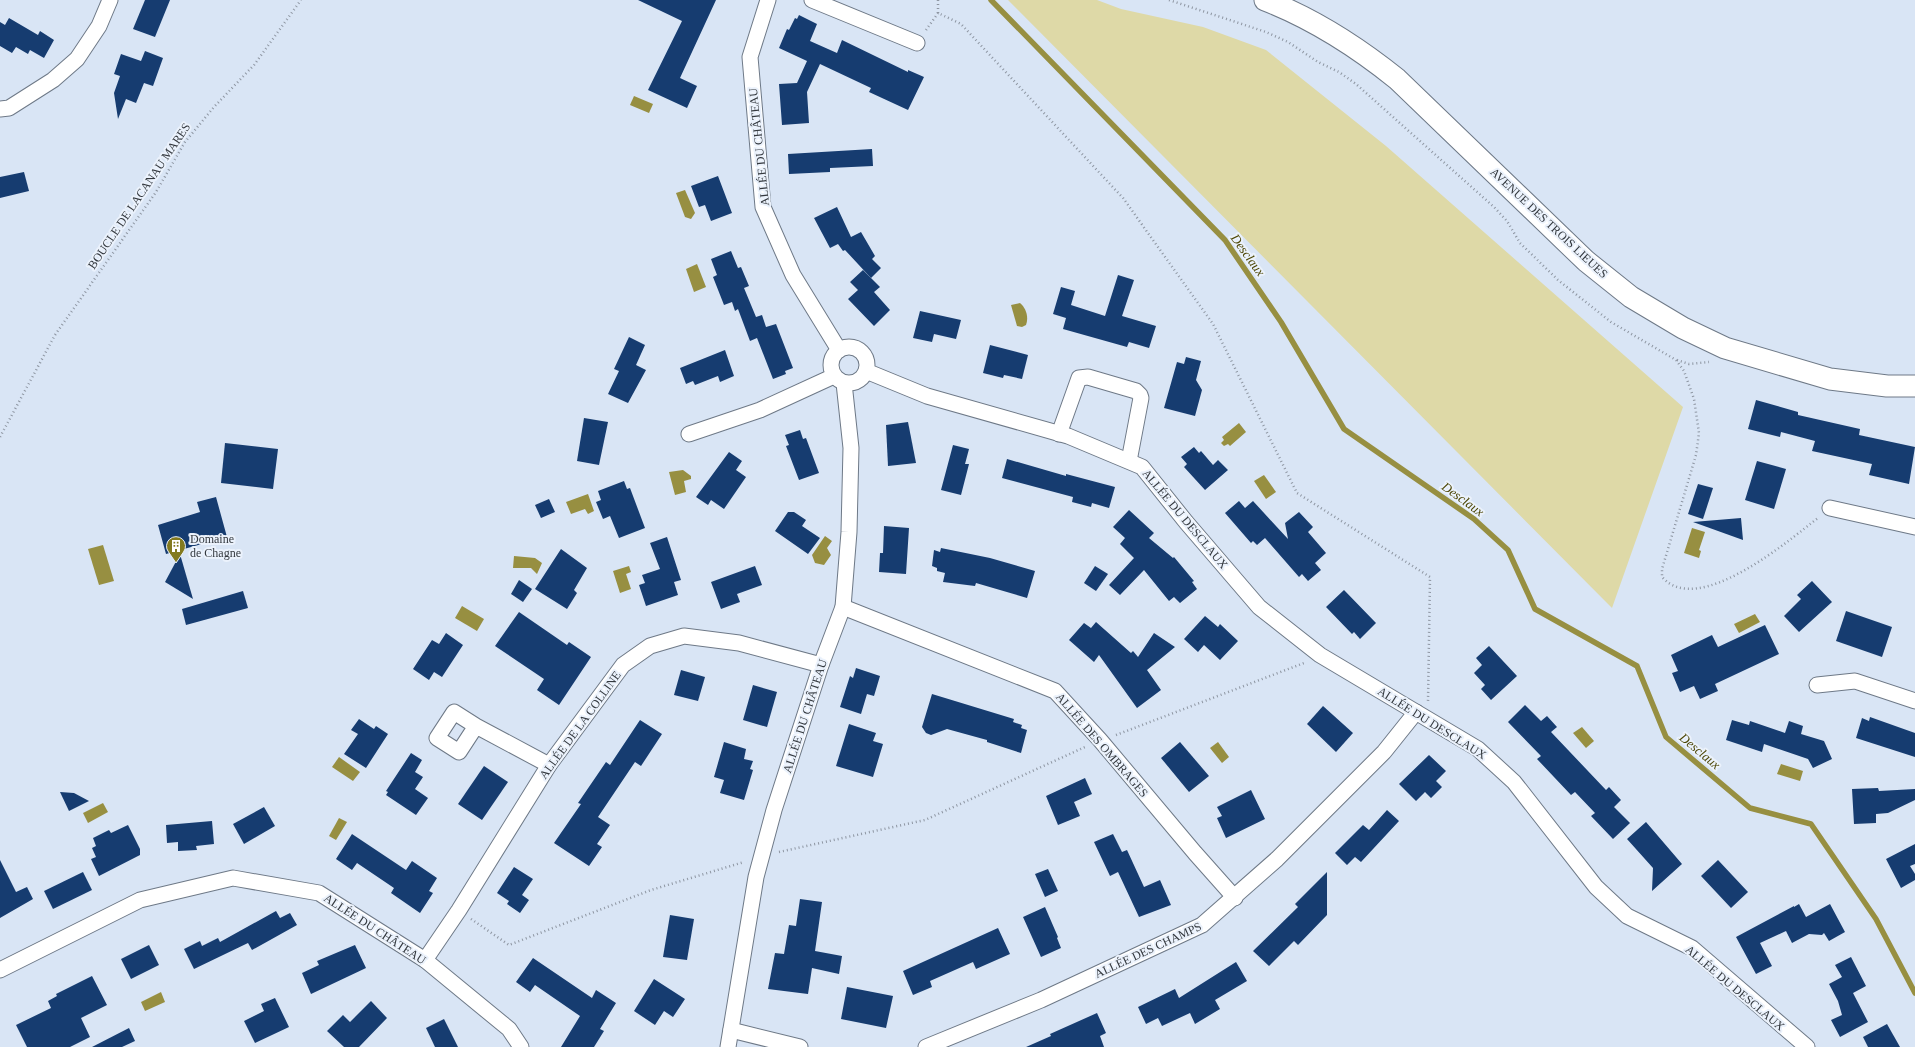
<svg xmlns="http://www.w3.org/2000/svg" width="1915" height="1047" viewBox="0 0 1915 1047" font-family="Georgia,serif">
<rect width="100%" height="100%" fill="#d9e5f5"/>
<!-- green -->
<polygon fill="#ded9a7" points="1008,0 1097,0 1121,9 1203,27 1266,50 1386,146 1683,407 1612,608"/>
<!-- water -->
<g fill="#978f41">
<polygon points="634,96 653,104 649,113 630,105"/>
<polygon points="685,190 695,213 691,219 685,217 676,193"/>
<polygon points="697,264 706,287 694,292 686,269"/>
<path d="M1020,303C1026,308 1029,317 1026,325L1022,327L1017,326L1011,305Z"/>
<polygon points="1239,423 1246,432 1230,446 1228,444 1224,446 1221,443 1224,440 1222,437"/>
<polygon points="683,470 691,476 691,479 684,481 686,492 675,495 669,472"/>
<polygon points="1264,475 1276,492 1266,499 1254,481"/>
<polygon points="588,494 594,511 588,514 585,509 571,514 566,502"/>
<polygon points="1692,528 1705,532 1699,550 1701,551 1699,558 1684,553"/>
<polygon points="825,536 832,541 827,548 831,555 824,565 815,563 812,555"/>
<polygon points="103,545 114,581 99,585 88,549"/>
<polygon points="514,556 535,558 542,563 537,574 531,568 513,568"/>
<polygon points="629,566 631,572 626,574 631,589 620,593 613,571"/>
<polygon points="462,606 484,619 477,631 455,618"/>
<polygon points="1755,614 1760,622 1739,633 1734,624"/>
<polygon points="1582,727 1594,741 1586,748 1573,733"/>
<polygon points="1218,742 1229,757 1222,763 1210,748"/>
<polygon points="339,757 360,772 353,781 332,767"/>
<polygon points="1781,764 1803,771 1800,781 1777,774"/>
<polygon points="103,803 108,812 88,823 83,813"/>
<polygon points="339,818 347,822 336,840 329,836"/>
<polygon points="161,992 165,1002 145,1011 141,1002"/>
</g>
<g fill="none" stroke-linecap="round" stroke-linejoin="round">
<!-- stream -->
<polyline stroke="#978f41" stroke-width="5.5" points="991,0 1225,240 1281,322 1344,429 1474,519 1508,550 1535,609 1637,666 1666,737 1750,808 1811,824 1876,919 1915,993"/>
</g>
<!-- building -->
<g fill="#163c70">
<polygon points="145,0 170,0 155,37 133,29"/>
<polygon points="638,0 716,0 680,78 697,86 687,108 648,90 682,21"/>
<polygon points="799,15 817,24 810,41 837,53 842,40 908,72 908,70 924,77 908,110 869,92 871,88 820,64 807,92 809,123 782,125 779,84 797,83 807,61 779,48 787,29 789,30 795,18 797,19"/>
<polygon points="9,18 38,35 40,31 54,40 44,58 30,50 28,54 16,47 12,53 0,46 0,22 5,25"/>
<polygon points="145,51 163,58 153,86 144,83 136,103 126,99 118,119 114,93 120,76 114,74 121,54 141,61"/>
<polygon points="872,149 873,166 830,168 830,172 789,174 788,154"/>
<polygon points="24,172 29,191 0,198 0,177"/>
<polygon points="718,176 732,213 711,221 705,205 699,207 691,186"/>
<polygon points="837,207 851,237 861,232 875,256 872,259 881,268 871,278 845,250 843,251 838,244 830,248 814,218"/>
<polygon points="731,251 738,268 741,267 749,286 744,288 756,317 762,315 766,327 776,324 793,368 785,371 786,374 773,379 757,338 750,341 738,309 735,311 732,302 724,305 713,277 717,275 711,259"/>
<polygon points="863,270 880,287 874,292 890,310 874,326 848,299 858,290 850,282"/>
<polygon points="1118,275 1134,280 1122,316 1156,326 1149,348 1129,342 1127,347 1063,329 1066,318 1053,314 1061,287 1075,291 1071,305 1105,316"/>
<polygon points="920,311 961,320 956,339 934,334 932,342 913,338"/>
<polygon points="629,337 645,345 636,365 646,370 628,403 608,394 619,371 614,369"/>
<polygon points="990,345 1028,355 1022,379 1004,375 1003,378 983,373"/>
<polygon points="725,350 734,376 720,382 718,376 695,385 693,381 686,384 680,368"/>
<polygon points="1186,357 1201,361 1196,380 1202,390 1195,416 1164,408 1177,362 1184,364"/>
<polygon points="1756,400 1798,412 1798,415 1860,429 1859,435 1915,447 1909,484 1869,475 1872,464 1812,451 1815,441 1781,432 1780,437 1748,429"/>
<polygon points="584,418 608,422 599,465 577,461"/>
<polygon points="908,422 916,463 888,466 886,425"/>
<polygon points="800,430 803,439 806,438 819,473 799,480 786,446 789,445 785,435"/>
<polygon points="225,443 278,449 273,489 221,483"/>
<polygon points="953,445 969,449 965,464 969,464 961,495 941,490"/>
<polygon points="1194,447 1199,453 1201,451 1213,465 1218,460 1228,470 1205,490 1184,467 1187,464 1181,457"/>
<polygon points="729,452 742,461 736,470 746,477 724,509 711,500 708,505 696,497"/>
<polygon points="1007,459 1066,476 1066,474 1115,487 1109,508 1092,503 1091,507 1072,502 1073,497 1002,478"/>
<polygon points="1757,461 1786,469 1774,509 1745,500"/>
<polygon points="624,481 627,489 630,488 645,528 619,538 610,516 603,519 596,502 601,500 598,491"/>
<polygon points="1698,484 1713,488 1703,519 1688,514"/>
<polygon points="216,497 227,537 166,554 158,525 200,512 197,502"/>
<polygon points="549,499 555,512 541,518 535,505"/>
<polygon points="1239,501 1245,508 1253,501 1288,539 1285,523 1299,512 1313,527 1308,532 1326,553 1315,563 1321,570 1308,581 1302,574 1299,577 1265,538 1257,545 1253,541 1251,543 1225,513"/>
<polygon points="1129,510 1154,533 1149,538 1173,558 1174,557 1194,581 1192,582 1197,589 1180,603 1174,597 1169,601 1144,570 1120,595 1109,585 1134,558 1120,544 1125,538 1113,527"/>
<polygon points="788,512 794,512 806,520 802,526 820,538 808,554 775,531"/>
<polygon points="1741,518 1743,540 1693,522"/>
<polygon points="884,526 909,528 906,574 879,572 880,553 883,553"/>
<polygon points="667,537 681,580 674,582 678,595 646,606 639,585 645,583 642,575 660,569 650,543"/>
<polygon points="941,548 990,558 1035,571 1027,598 976,583 975,586 943,582 945,573 937,571 937,568 932,566 934,550 940,552"/>
<polygon points="561,549 587,568 574,590 577,593 567,609 535,589"/>
<polygon points="180,554 193,599 165,582"/>
<polygon points="755,566 762,585 737,594 740,602 721,609 711,582"/>
<polygon points="1095,566 1108,574 1096,591 1084,583"/>
<polygon points="519,580 532,589 523,602 511,594"/>
<polygon points="1812,581 1832,602 1799,632 1784,616 1801,599 1797,595"/>
<polygon points="1344,590 1376,623 1360,639 1354,632 1352,634 1326,607"/>
<polygon points="243,591 248,608 186,625 182,609"/>
<polygon points="1846,611 1892,627 1882,657 1836,641"/>
<polygon points="519,612 567,645 569,642 591,657 559,705 537,690 544,679 495,646"/>
<polygon points="1205,616 1218,627 1220,624 1238,641 1220,660 1204,645 1198,652 1184,639"/>
<polygon points="1096,622 1131,653 1133,651 1138,657 1154,633 1175,647 1147,670 1161,690 1137,708 1099,655 1094,662 1069,640 1084,623 1091,628"/>
<polygon points="1765,625 1779,654 1715,684 1718,691 1700,699 1694,686 1680,692 1672,673 1678,671 1671,655 1712,635 1718,647"/>
<polygon points="446,633 463,645 442,677 434,672 429,680 413,669 432,640 439,644"/>
<polygon points="1489,646 1517,676 1491,700 1481,689 1485,685 1474,673 1482,665 1476,658"/>
<polygon points="856,668 880,676 874,696 867,694 861,714 840,707 850,676 853,678"/>
<polygon points="681,670 705,677 698,701 674,695"/>
<polygon points="753,685 777,692 767,727 743,720"/>
<polygon points="932,694 1014,719 1013,722 1022,725 1021,728 1027,730 1021,753 987,742 987,740 947,729 931,735 926,733 922,727"/>
<polygon points="1525,705 1541,721 1547,716 1557,727 1551,732 1606,790 1609,787 1621,800 1614,807 1630,823 1613,839 1591,816 1595,813 1575,792 1571,795 1537,759 1541,756 1508,722"/>
<polygon points="1323,706 1353,733 1336,752 1307,724"/>
<polygon points="1870,717 1915,733 1915,757 1856,738 1862,718 1869,721"/>
<polygon points="359,719 374,729 376,726 388,734 366,768 344,754 358,734 351,730"/>
<polygon points="640,720 662,734 641,766 635,762 598,817 610,825 597,844 602,847 589,866 554,843 581,804 578,803 606,762 610,765"/>
<polygon points="1732,720 1749,725 1750,721 1785,733 1789,721 1803,726 1801,734 1824,741 1832,759 1813,768 1808,759 1764,744 1762,752 1726,740"/>
<polygon points="849,724 876,733 873,741 883,744 873,777 836,766"/>
<polygon points="724,742 746,749 744,759 753,761 750,769 753,770 744,800 720,793 724,780 714,777"/>
<polygon points="1180,742 1209,776 1189,792 1161,758"/>
<polygon points="411,753 422,760 415,772 423,777 415,789 428,798 416,815 386,795 388,792 386,791"/>
<polygon points="1429,755 1446,771 1436,781 1442,787 1431,798 1425,792 1416,801 1399,784"/>
<polygon points="484,766 508,782 482,820 458,804"/>
<polygon points="1085,778 1092,794 1074,802 1080,816 1058,825 1046,796"/>
<polygon points="1878,788 1879,791 1915,789 1915,800 1888,813 1876,814 1876,823 1854,824 1852,789"/>
<polygon points="1251,790 1265,819 1226,838 1217,818 1222,816 1217,807"/>
<polygon points="60,792 74,793 89,801 69,811"/>
<polygon points="264,807 275,826 244,844 233,824"/>
<polygon points="1387,810 1399,821 1361,862 1355,857 1347,865 1335,853 1363,825 1369,830"/>
<polygon points="212,821 214,844 196,846 197,850 178,851 178,842 167,843 166,825"/>
<polygon points="1646,822 1682,864 1652,891 1653,868 1627,839"/>
<polygon points="128,825 140,849 140,855 99,876 91,859 96,857 92,848 96,846 93,838 109,830 111,833"/>
<polygon points="352,834 406,870 412,861 437,878 429,891 433,893 420,913 391,893 394,888 357,863 352,870 336,859"/>
<polygon points="1113,834 1122,852 1127,850 1144,887 1160,880 1171,905 1139,917 1118,872 1110,876 1094,842"/>
<polygon points="1915,844 1915,864 1910,866 1915,874 1915,880 1901,888 1886,859"/>
<polygon points="0,860 16,892 27,887 33,899 0,918"/>
<polygon points="1718,860 1748,892 1731,908 1701,876"/>
<polygon points="514,867 533,879 522,895 529,900 520,913 507,904 509,901 497,893"/>
<polygon points="1048,869 1058,891 1045,897 1035,874"/>
<polygon points="83,872 92,890 53,909 44,891"/>
<polygon points="1327,872 1327,915 1298,945 1294,941 1269,966 1253,951 1298,907 1295,904"/>
<polygon points="800,899 822,902 815,951 842,956 839,974 812,968 808,994 768,989 775,953 784,954 789,925 796,926"/>
<polygon points="1799,904 1806,917 1830,904 1845,932 1829,941 1824,933 1822,935 1809,934 1792,943 1786,931 1760,943 1772,966 1756,974 1736,937 1794,906 1794,907"/>
<polygon points="1045,907 1058,937 1057,938 1061,948 1041,957 1023,917"/>
<polygon points="276,911 280,918 290,913 297,925 252,950 248,943 194,969 184,949 200,941 202,946 218,938 220,942"/>
<polygon points="670,915 694,919 687,960 663,957"/>
<polygon points="998,928 1010,954 976,969 973,962 930,981 932,987 913,995 903,971"/>
<polygon points="149,945 159,965 131,979 121,959"/>
<polygon points="355,945 366,968 311,994 302,973 319,965 317,961"/>
<polygon points="1851,957 1866,986 1853,993 1868,1022 1840,1037 1831,1020 1842,1015 1838,1001 1829,984 1842,977 1835,965"/>
<polygon points="533,958 592,998 596,990 616,1003 600,1029 604,1031 594,1047 561,1047 580,1016 535,985 530,992 516,982"/>
<polygon points="1236,962 1247,981 1215,1000 1220,1009 1195,1024 1190,1013 1162,1026 1158,1018 1146,1024 1138,1007 1175,989 1179,998"/>
<polygon points="92,976 107,1005 81,1018 90,1037 70,1047 27,1047 16,1025 51,1008 48,1001 57,996 56,994"/>
<polygon points="654,979 685,999 673,1017 664,1011 655,1025 634,1011"/>
<polygon points="847,987 893,996 886,1028 841,1019"/>
<polygon points="275,998 289,1027 255,1043 244,1021 264,1011 261,1004"/>
<polygon points="371,1001 387,1018 359,1047 344,1047 327,1031 343,1015 350,1022"/>
<polygon points="1097,1013 1106,1033 1100,1036 1104,1047 1026,1047 1051,1036 1050,1034"/>
<polygon points="444,1019 458,1047 435,1047 426,1028"/>
<polygon points="1887,1024 1900,1047 1868,1047 1863,1037"/>
<polygon points="129,1028 135,1041 122,1047 92,1047"/>
</g>
<g fill="none" stroke-linecap="round" stroke-linejoin="round">
<!-- street casing -->
<g stroke="#6e7987" stroke-width="17">
<g id="street">
<polyline points="768,0 750,57 763,207 793,275 839,350"/>
<polyline points="812,0 917,43"/>
<polyline points="0,109 9,108 53,80 77,59 99,26 110,0"/>
<circle cx="849" cy="365" r="18"/>
<polyline points="866,371 927,396 1068,436 1142,467 1186,522 1259,607 1320,655 1478,749 1514,782 1596,887 1627,916 1692,948 1807,1047"/>
<polyline points="689,434 760,410 834,376"/>
<polyline points="1059,434 1079,378 1088,377 1136,391 1140,395 1141,398 1129,461"/>
<polyline points="1830,508 1915,527"/>
<polyline points="843,607 1055,691 1100,740 1195,853 1235,898"/>
<polyline points="1817,685 1855,681 1915,701"/>
<polyline points="476,726 459,752 437,738 454,712 476,726 549,765"/>
<polyline points="425,960 459,910 549,765 623,665 650,646 684,636 739,643 821,665"/>
<polyline points="0,970 140,900 233,878 319,893 425,960 509,1029 521,1047"/>
<polyline points="731,1030 800,1047"/>
<polyline points="728,1047 756,877 774,810 821,665 843,607 849,532 851,448 844,383"/>
<polyline points="926,1047 1041,1000 1202,925 1277,859 1384,752 1416,712"/>
</g>
</g>
<!-- secondary casing -->
<g stroke="#6e7987" stroke-width="23">
<path id="secondary" d="M1265,0C1314,19 1356,46 1397,79L1586,261L1631,297L1683,328L1725,348L1830,379L1887,386H1915"/>
</g>
<!-- path -->
<g stroke="#8e96a2" stroke-width="2.5" stroke-dasharray="1 3" stroke-linecap="butt">
<polyline points="938,0 938,13 961,24 1123,198 1213,324 1297,493 1430,577 1428,701"/>
<path d="M1169,0L1266,32L1288,42L1318,62L1339,72L1356,84L1494,207L1507,221L1520,243L1558,280L1611,322L1676,360L1684,371L1694,399L1699,433L1696,455L1662,569V577C1698,618 1788,541 1818,518"/>
<polyline points="926,30 938,13"/>
<polyline points="1677,360 1689,364 1709,362"/>
<polyline points="0,437 55,335 156,192 185,142 214,107 254,65 301,0"/>
<polyline points="1116,735 1304,663"/>
<polyline points="779,852 925,820 1085,747"/>
<polyline points="471,919 509,945 651,890 744,862"/>
</g>
<!-- street -->
<use href="#street" stroke="#fff" stroke-width="15"/>
<!-- secondary -->
<use href="#secondary" stroke="#fff" stroke-width="21"/>
</g>
<!-- icons -->
<defs>
<g id="building-pin" transform="scale(1)"><path d="M0 17L-7.5 6A9.5 9.5 0 1 1 7.5 6Z" fill="#837a1f" stroke="#ebf2fc"/><path d="M-4-6H4V6H1V3H-1V6H-4ZM-2.5-4.3h1.7v1.8h-1.7ZM.8-4.3h1.7v1.8H.8ZM-2.5-1h1.7V.8h-1.7ZM.8-1h1.7V.8H.8Z" fill="#fff"/></g>
</defs>
<g fill-rule="evenodd">
<use href="#building-pin" x="176" y="546"/>
</g>
<g text-anchor="middle" dominant-baseline="central" stroke-width="4" stroke-linejoin="round" paint-order="stroke">
<!-- street labels -->
<g font-size="12" fill="#33383e" stroke="#ebf2fc">
<text transform="translate(759 147) rotate(-96)">ALLÉE DU CHÂTEAU</text>
<text transform="translate(139 196) rotate(-56)">BOUCLE DE LACANAU MARES</text>
<text transform="translate(1549 223) rotate(43)">AVENUE DES TROIS LIEUES</text>
<text transform="translate(1185 519) rotate(50)">ALLÉE DU DESCLAUX</text>
<text transform="translate(805 716) rotate(-72)">ALLÉE DU CHÂTEAU</text>
<text transform="translate(1432 723) rotate(32)">ALLÉE DU DESCLAUX</text>
<text transform="translate(580 725) rotate(-54)">ALLÉE DE LA COLLINE</text>
<text transform="translate(1102 745) rotate(49)">ALLÉE DES OMBRAGES</text>
<text transform="translate(375 929) rotate(33)">ALLÉE DU CHÂTEAU</text>
<text transform="translate(1148 950) rotate(-25)">ALLÉE DES CHAMPS</text>
<text transform="translate(1735 988) rotate(40)">ALLÉE DU DESCLAUX</text>
</g>
<!-- poi labels -->
<g font-size="12" fill="#33383e" stroke="#ebf2fc" text-anchor="start">
<text x="190" y="539">Domaine<tspan x="190" dy="14">de Chagne</tspan></text>
</g>
<!-- water labels -->
<g font-size="13" font-style="italic" fill="#4c4605" stroke="#ebf2fc">
<text transform="translate(1248 255) rotate(54)">Desclaux</text>
<text transform="translate(1463 499) rotate(36)">Desclaux</text>
<text transform="translate(1700 751) rotate(40)">Desclaux</text>
</g>
</g>
</svg>
